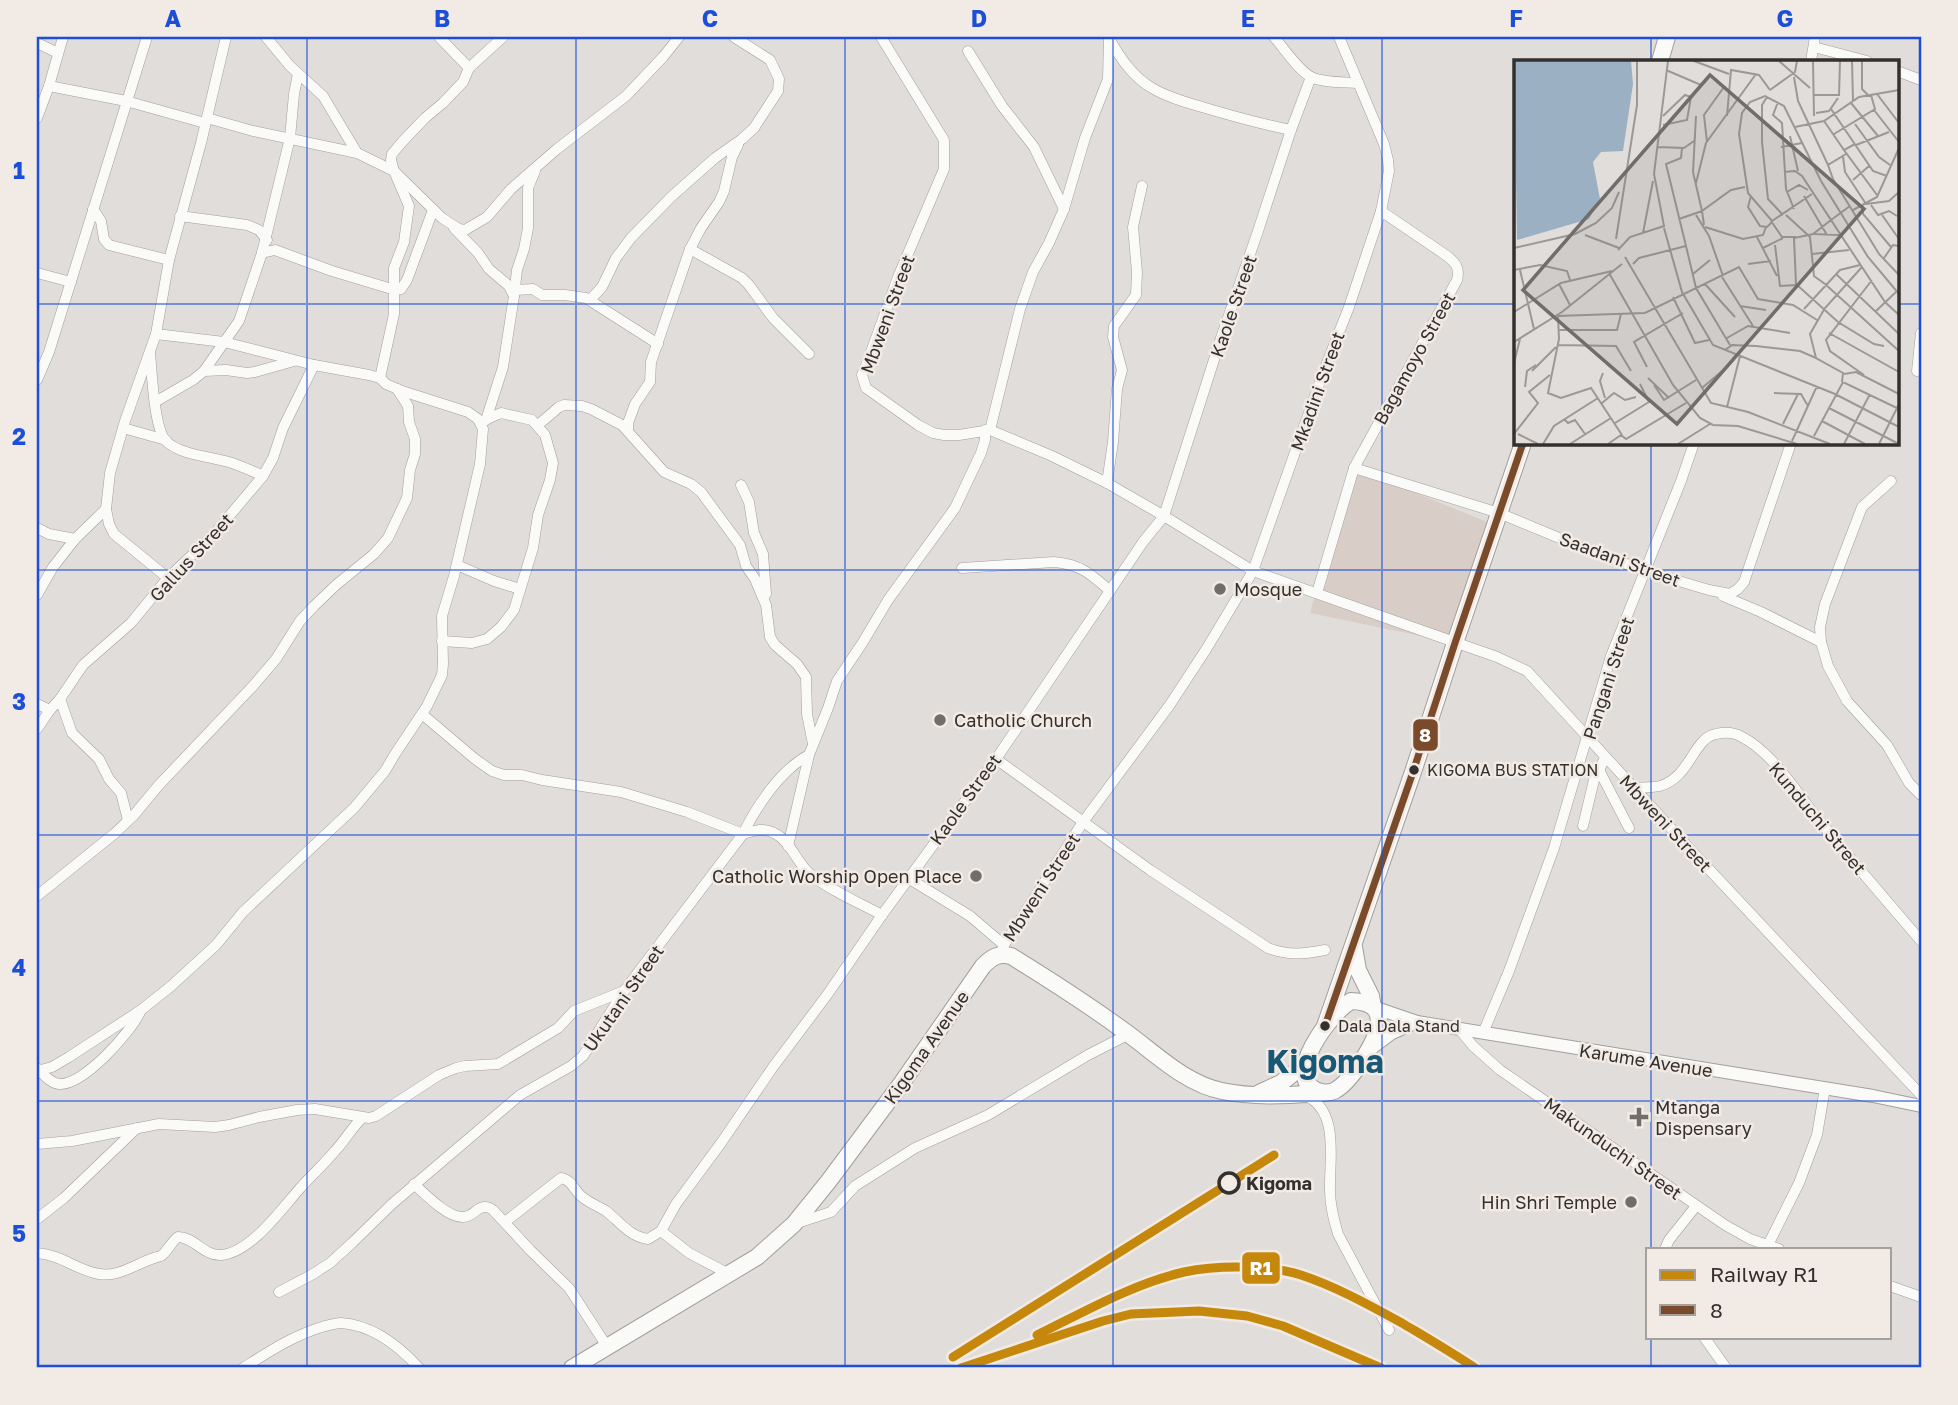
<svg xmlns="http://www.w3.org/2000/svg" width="1958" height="1405" viewBox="0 0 1958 1405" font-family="'Golos Text',sans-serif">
<rect width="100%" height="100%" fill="#e1ddda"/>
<!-- built -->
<polygon fill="#d8cec7" points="1350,466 1492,524 1460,644 1310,613"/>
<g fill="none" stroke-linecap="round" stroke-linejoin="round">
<!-- minor casing -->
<g stroke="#a29f9c" stroke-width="11">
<g id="minor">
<polyline points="266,37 290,66 323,96 357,153"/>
<polyline points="439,37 469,68"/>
<polyline points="881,37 944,140 944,169 898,277 867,363 862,375 866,388 918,425 933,433 944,435 959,435 990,430 1052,456 1107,483 1164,516 1253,571 1497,657 1527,671 1690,849 1921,1095"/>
<path d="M1274,37C1284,48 1299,72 1313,78C1326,83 1343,82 1358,83"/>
<path d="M1110,40C1121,59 1133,77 1152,88C1167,97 1185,102 1202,107C1232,116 1261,124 1291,130"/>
<polyline points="37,43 58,53"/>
<polyline points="1814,47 1867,61"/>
<polyline points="968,51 1002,106 1034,147 1064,209"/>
<polyline points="1811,61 1815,37"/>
<polyline points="1897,71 1921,80"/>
<polyline points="49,86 126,101 205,123"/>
<polyline points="37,118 49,86 63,37"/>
<polyline points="207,118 253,131 357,153 394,171 442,218 459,229 465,230 487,217 511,189 557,149 626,96 663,57 679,37"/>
<polyline points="93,209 101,221 104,239 109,245 169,260"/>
<polyline points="180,216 247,225 259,230 267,240"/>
<polyline points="454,228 478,253 489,269 509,286 514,296 503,367 486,420"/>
<polyline points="690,249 742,278 749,285 773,318 809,354"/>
<polyline points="262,253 275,250 332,271 395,290 401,289 407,280 433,210"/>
<polyline points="37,273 71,282"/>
<polyline points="516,290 533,289 542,295 565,295 586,298 658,344"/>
<polyline points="514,296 517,270 524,249 528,228 528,188 535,171"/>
<polyline points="590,300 602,287 616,258 631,238 671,197 715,158 742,139 754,128 778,91 779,79 770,60 734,37"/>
<path d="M150,353C152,373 154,426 165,440C178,455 214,457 232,463C243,467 253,471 263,476"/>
<polyline points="204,371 239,321 262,253 290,138 294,94 298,74"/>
<polyline points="1917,371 1921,333"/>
<polyline points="380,378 394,314 394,268 404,242 409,206 394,171 391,160 392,154 403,141 425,118 443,103 463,82 469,68 503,37"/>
<polyline points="37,380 49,352 147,37"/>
<polyline points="155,402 193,380 204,371 226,370 247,373 255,372 294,361"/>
<polyline points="538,425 559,407 564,405 582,406 591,409 622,425 664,472 691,484 701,492 740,545 746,566 755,579 766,605 770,637 775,645 797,664 806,677 807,714 813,744"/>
<polyline points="123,428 166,440"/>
<polyline points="990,430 1020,309 1033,272 1049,243 1064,209 1085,138 1108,79 1109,39"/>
<polyline points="628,431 628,423 635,404 650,382 651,362 690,249 701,228 719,202 724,191 732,157 738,145"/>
<polyline points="1354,468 1499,513 1576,545 1645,571 1709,590 1730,594 1738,589 1744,582 1791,443"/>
<polyline points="1891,481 1862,507 1825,604 1820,627 1821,642 1828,666 1847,701 1887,745 1909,783 1921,795"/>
<polyline points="1107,483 1113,442 1117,389 1122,370 1113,337 1114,326 1136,295 1137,272 1133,227 1142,186"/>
<polyline points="741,485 749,502 754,533 763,554 766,594"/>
<polyline points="37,528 49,534 75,539"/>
<polyline points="457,565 494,581 520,589"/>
<path d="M962,568L1054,562C1080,564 1091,574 1110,591"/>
<polyline points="168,578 114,534 109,524 106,509 110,473 125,421 156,334 169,260 201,143 226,37"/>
<path d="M1317,593L1354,468L1457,280C1460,268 1456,263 1447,256L1381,211"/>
<polyline points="37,595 53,567 75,539 106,509"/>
<polyline points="1723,596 1761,612 1821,642"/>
<polyline points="442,641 472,643 487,639 501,627 514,610 533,548 538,515 550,480 553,463 545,435 532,420 501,413 487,419"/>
<polyline points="60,699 72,733 99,759 109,779 121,793 128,820"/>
<polyline points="37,704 50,710"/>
<path d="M422,714L475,759L492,771L504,775H522L542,780L621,792L687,812L743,834C756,807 781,769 809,755"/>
<polyline points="37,729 50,710 60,699 83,665 131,623 168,578 214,534 263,476 273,458 283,428 314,365"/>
<path d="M996,759L1150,870L1268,948C1289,956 1304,954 1325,950"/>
<polyline points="1599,770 1629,828"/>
<path d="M1633,788C1641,787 1652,788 1660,786C1691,777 1693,738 1716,734C1725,732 1735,733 1742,737C1772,752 1797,793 1818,819C1851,860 1886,900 1921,941"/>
<polyline points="1583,826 1594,780 1605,758"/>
<polyline points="788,846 809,755 828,708 837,681 863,642 888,600 955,508 981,453 985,440 985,430"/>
<polyline points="908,878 970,916 1004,945"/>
<polyline points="37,896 114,834 134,815 158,786 253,686 276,659 300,621 314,606 336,585 374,554 388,538 407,498 410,470 415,454 415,439 409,422 408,406 397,389"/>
<polyline points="1001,954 1004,945 1083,822 1169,706 1207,648 1253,571 1323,373 1349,307 1381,211 1389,171 1388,160 1384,144 1339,37"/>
<polyline points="1459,1029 1473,1046 1500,1070 1725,1225 1750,1239 1779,1249"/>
<polyline points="1483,1033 1509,971 1554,848 1611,656 1681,481 1694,443"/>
<path d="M37,1068C43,1074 50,1083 59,1084C83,1086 131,1032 140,1012"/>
<polyline points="37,1071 52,1067 69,1057 141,1010 170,987 216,945 243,912 354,808 385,771 395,754 427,706 442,675 443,664 442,616 454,576 480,464 483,429 478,419 468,412 402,391 386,384 380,378 369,375 314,365 224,342 156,334"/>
<path d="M1306,1096C1340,1111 1329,1161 1330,1191C1330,1206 1334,1220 1338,1234L1389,1330"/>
<polyline points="37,1144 72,1141 159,1124 215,1127 229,1125 259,1117 297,1110 315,1109 369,1118 376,1116 439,1075 456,1068 465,1066 498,1064 558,1028 574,1011 624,991"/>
<path d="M414,1184C425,1194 447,1217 462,1217C475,1218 479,1200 493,1210L530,1250L569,1288L608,1348"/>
<polyline points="37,1219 64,1198 137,1128"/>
<path d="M505,1222L561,1178C572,1180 574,1190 581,1196C589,1203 598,1206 606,1211C620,1222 629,1236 648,1239L661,1231L676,1204L721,1143L773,1067L827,995L882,915L996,759L1143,542L1164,516L1221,338L1258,231L1291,130L1311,77"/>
<polyline points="797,1223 831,1212 855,1186 915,1148 988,1115 1088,1055 1129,1034"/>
<polyline points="661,1231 689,1253 727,1273"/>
<polyline points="1768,1245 1799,1183 1817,1135 1825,1088"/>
<polyline points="1665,1249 1669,1240 1696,1206"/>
<path d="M37,1253C62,1255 76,1270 99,1274C120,1278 141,1260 161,1256C168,1251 171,1242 178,1237C194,1237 204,1256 221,1255C251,1253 283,1207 302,1186C313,1174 325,1163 335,1151C345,1140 352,1128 362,1118"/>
<polyline points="1890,1286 1921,1297"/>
<path d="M279,1292L313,1274L330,1263L352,1243L392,1204L520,1095L571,1066L583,1056L624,991L743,834C754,831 763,827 774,833C791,841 796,862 810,874C831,891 858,902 882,915"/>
<polyline points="1704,1337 1726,1368"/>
<path d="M243,1368C270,1351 294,1335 325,1326C330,1325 336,1323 341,1323C372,1325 399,1346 419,1368"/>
</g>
</g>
<!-- tertiary casing -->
<g stroke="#a29f9c" stroke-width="14">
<g id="tertiary">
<polyline points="1373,1007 1417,1022 1873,1096 1921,1106"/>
<polyline points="1372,1048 1392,1033 1417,1022"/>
</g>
</g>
<!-- primary casing -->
<g stroke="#a29f9c" stroke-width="18">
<g id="primary">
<polyline points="1660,61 1667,37"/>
<polyline points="1354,947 1358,970 1371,996 1373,1007"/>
<path d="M1351,1001C1394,1002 1378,1036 1363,1059C1356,1070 1346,1085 1334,1091C1329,1093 1324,1093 1318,1091C1281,1078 1331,1012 1351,1001Z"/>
<polyline points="1325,1026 1413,772 1455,643 1523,443"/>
<polyline points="1259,1093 1281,1083 1305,1064"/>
<path d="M572,1368L757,1257L794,1224L828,1182L901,1084L983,966C992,957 998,953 1011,956C1050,980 1089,1005 1127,1033C1156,1054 1186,1084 1222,1091C1255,1098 1291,1095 1324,1093"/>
</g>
</g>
<!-- minor -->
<use href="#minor" stroke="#fafaf9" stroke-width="10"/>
<!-- tertiary -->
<use href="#tertiary" stroke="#fafaf9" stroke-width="12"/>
<!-- primary -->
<use href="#primary" stroke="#fafaf9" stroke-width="16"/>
<!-- bus-1 casing -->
<g stroke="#f2eae4" stroke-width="12">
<polyline id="bus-1" points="1325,1026 1413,772 1455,643 1523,443"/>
</g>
<!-- bus-1 -->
<use href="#bus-1" stroke="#7a4b2a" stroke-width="7"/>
<!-- rail-1 casing -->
<g stroke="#f2eae4" stroke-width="14">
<g id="rail-1">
<path d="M1037,1335C1084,1312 1132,1284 1184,1272C1218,1265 1268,1265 1301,1275C1337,1287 1369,1305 1402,1323C1427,1338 1451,1352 1475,1368"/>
<polyline points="953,1357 1274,1155"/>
<polyline points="961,1368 1103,1321 1131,1314 1199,1311 1247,1316 1283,1326 1381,1368"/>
</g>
</g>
<!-- rail-1 -->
<use href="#rail-1" stroke="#c6880c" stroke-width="9"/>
</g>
<!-- grid -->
<path fill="none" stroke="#1d4ed8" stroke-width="2" stroke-opacity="0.55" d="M307,37V1368M576,37V1368M845,37V1368M1113,37V1368M1382,37V1368M1651,37V61M37,304H1515M1897,304H1921M1651,443V1249M37,570H1921M37,835H1921M37,1101H1921M1651,1337V1368"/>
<!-- markers -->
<g fill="#706d6a" stroke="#f2eae4" stroke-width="2.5">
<circle cx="1220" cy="589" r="7"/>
<circle cx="940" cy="720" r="7"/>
<circle cx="976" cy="876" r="7"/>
<path d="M1635.5 1106.5h7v7h7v7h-7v7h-7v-7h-7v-7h7z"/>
<circle cx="1631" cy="1202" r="7"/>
</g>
<g fill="#33302e" stroke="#f2eae4" stroke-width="2.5">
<circle cx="1414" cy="770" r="6"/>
<circle cx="1325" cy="1026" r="6"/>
</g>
<circle fill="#f2eae4" stroke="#33302e" stroke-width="3.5" cx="1229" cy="1183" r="10"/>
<g text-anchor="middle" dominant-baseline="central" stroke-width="5" stroke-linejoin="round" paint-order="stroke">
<!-- bus labels -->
<g font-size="16" fill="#33302e" stroke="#f2eae4" text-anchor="start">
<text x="1427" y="770">KIGOMA BUS STATION</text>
<text x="1338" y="1026">Dala Dala Stand</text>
</g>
<!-- street labels -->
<g font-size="18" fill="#33302e" stroke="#f2eae4">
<text transform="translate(1233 306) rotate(-71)">Kaole Street</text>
<text transform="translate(887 314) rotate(-70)">Mbweni Street</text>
<text transform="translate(1414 358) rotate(-61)">Bagamoyo Street</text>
<text transform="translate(1317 391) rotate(-70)">Mkadini Street</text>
<text transform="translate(191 557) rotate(-47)">Gallus Street</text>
<text transform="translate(1620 559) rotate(20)">Saadani Street</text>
<text transform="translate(1608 678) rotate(-72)">Pangani Street</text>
<text transform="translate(965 799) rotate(-54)">Kaole Street</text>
<text transform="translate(1818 818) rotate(50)">Kunduchi Street</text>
<text transform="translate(1666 823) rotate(47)">Mbweni Street</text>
<text transform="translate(1041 887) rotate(-57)">Mbweni Street</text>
<text transform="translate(623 998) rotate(-55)">Ukutani Street</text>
<text transform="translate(926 1047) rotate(-55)">Kigoma Avenue</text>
<text transform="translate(1646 1060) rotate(9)">Karume Avenue</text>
<text transform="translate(1613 1148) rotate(35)">Makunduchi Street</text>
</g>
<!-- poi labels -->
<g font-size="18" fill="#33302e" stroke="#f2eae4" text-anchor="start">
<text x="1234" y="589">Mosque</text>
<text x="954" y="720">Catholic Church</text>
<text x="962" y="876" text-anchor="end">Catholic Worship Open Place</text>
<text x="1655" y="1107">Mtanga<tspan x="1655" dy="21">Dispensary</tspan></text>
<text x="1617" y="1202" text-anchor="end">Hin Shri Temple</text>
</g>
<!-- stop labels -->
<g font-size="18" font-weight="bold" fill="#33302e" stroke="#f2eae4" text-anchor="start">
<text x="1246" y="1183">Kigoma</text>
</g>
<!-- town labels -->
<g font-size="32" font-weight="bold" fill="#185877" stroke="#f2eae4">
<text x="1325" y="1061">Kigoma</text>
</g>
</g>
<!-- overview -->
<g transform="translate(1514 60)">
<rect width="385" height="385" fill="#e1ddda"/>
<path d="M0,1H117L119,24L109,91L87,92L79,102L86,139L75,159L3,180Z" fill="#9cb0c4"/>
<path fill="none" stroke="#9b9895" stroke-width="2" d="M180,1L215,14M265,1L296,28M299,1L300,56M338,1L339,41M348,1V29L354,35M152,10L187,25M280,17L284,41L314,105M256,30L281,12L283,1M363,34L385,63M299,35H325L326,1M253,37L248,45V82L254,139L269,155M264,42L259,55L268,63L272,129L280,149M337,43L364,76M317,49L359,111L373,116M360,50L385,82M302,53L315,51L324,38M213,56L217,10L245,15L256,30M310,61L330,90M341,64L365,97L376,105M149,65L173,60L177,37L171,35L149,56M281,67L310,61L345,37L385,30M320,74L361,49L357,35M276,76L284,111M193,82L190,55L210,27M341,84L330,90L363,135M342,85L375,72M144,87L170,88L180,81M267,87L288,83M168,88L167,98L152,104L172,186L182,228L216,285M332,94L314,105L319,119L365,194L385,215M329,97L331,112L352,144L375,141L385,132M270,112L281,111L288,116L371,242L385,255M339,120L355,106M182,123L192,83L242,14M273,132L285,125L294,130M298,134L258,161L234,133L225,74L228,53L236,42L251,36L270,46L307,121L354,197L385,234M237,136L234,147L246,166L253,167L258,162M290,136L313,175M357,145L364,155L375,151L383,156M349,146V154L377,187M339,150L363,137L385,88M182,155L195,176L209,216M272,155L296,177L300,216L311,224M368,155L385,179M165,159L188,151L179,112L182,56M317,160L299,174L280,178L282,224L324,262L360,284L370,286M317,160L336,146M257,161L268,177H282M190,165L188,151L217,130L231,127M191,167L229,179L249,175L252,167M150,168L168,232L199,285L321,334L385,367M129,173L139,121M300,174L326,175M71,175L105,188M243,177L263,216M102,179L123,45V1M261,185L266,226L283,225M0,188L61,174L82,163L98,148L105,132M249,188L269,178M104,190L116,177L150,166L140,114L154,1M298,194L335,190M111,197L197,343L234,352L316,384M370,198L379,185L385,186M119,204L125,198L172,186M234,204L257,201M0,210L26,205L53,211L56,220M6,210L20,269M95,213L159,325L186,358L199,365L224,366L283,384M179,214L196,200M322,214L385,274M208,217L239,266M45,224L56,245M191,224L221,257M311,224L385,291M159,237L181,283L195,280M226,246L252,250M290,249L326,210L346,205M362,251L383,231M0,252L47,223L98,211M43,256L131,253L225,207L244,239L279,245L303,260M44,256L45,279L34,333L47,338L77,328L108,375M45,270H103L107,254M315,273L385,312M213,278L234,266L276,273M0,282L48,252L108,204M43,285L102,286L117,311M211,290L218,285L242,286L286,291L302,298M0,303L6,279M133,307L120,282L169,253M18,311L42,287M89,313L86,321L91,338M330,314L342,312L385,334M350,315L316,291L312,280L358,220M134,318L155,338M328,322L329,313L302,298L296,274L311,248L348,207M140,325L150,340L182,320M11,327L13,311L22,305M188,328L214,306M260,333L287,334L294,346M88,343L100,333L111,340L122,337M213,347L226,296M315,348L385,384M50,359L54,363L61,360L71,374M308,361L351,384M101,363L135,342L126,324M269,364L284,334M0,374L24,343L15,332L36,315M4,374L24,384M300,376L329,322L385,349M278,381L303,326M29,384L40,366L84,338M56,384L97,358M94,384L107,375L112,379L172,343M164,384L196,364M330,384L356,334M365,384L385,344"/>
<path fill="#706d6a" fill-opacity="0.15" stroke="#706d6a" stroke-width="3.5" d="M196,15L350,149L163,364L9,230Z"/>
<rect width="385" height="385" fill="none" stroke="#33302e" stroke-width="3.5"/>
</g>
<g stroke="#f2eae4" stroke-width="2.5">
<rect x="1412" y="718" width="27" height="34" rx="7" fill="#7a4b2a"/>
<rect x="1241" y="1251" width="40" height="34" rx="7" fill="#c6880c"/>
</g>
<g font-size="19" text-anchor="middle" font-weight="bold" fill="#fff">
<text x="1425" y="742">8</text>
<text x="1261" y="1275">R1</text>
</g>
<!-- border -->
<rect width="1958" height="1405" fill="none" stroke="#f2eae4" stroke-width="77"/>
<!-- legend -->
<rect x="1646" y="1248" width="245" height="91" fill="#f2eae4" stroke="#a6a09b" stroke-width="2"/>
<rect x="1660" y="1270" width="35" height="10" fill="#c6880c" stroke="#a6a09b" stroke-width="2"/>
<text x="1710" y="1282" font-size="21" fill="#33302e">Railway R1</text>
<rect x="1660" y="1305" width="35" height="10" fill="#7a4b2a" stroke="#a6a09b" stroke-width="2"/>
<text x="1710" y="1318" font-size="21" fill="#33302e">8</text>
<rect x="38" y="38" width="1882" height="1328" fill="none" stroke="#1d4ed8" stroke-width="2.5"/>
<g font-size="23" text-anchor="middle" font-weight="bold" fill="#1d4ed8">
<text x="173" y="27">A</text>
<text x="442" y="27">B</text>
<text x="710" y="27">C</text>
<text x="979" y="27">D</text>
<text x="1248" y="27">E</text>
<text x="1516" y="27">F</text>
<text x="1785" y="27">G</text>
<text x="19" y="179">1</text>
<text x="19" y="445">2</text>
<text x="19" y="710">3</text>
<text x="19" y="976">4</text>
<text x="19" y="1242">5</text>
</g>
</svg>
